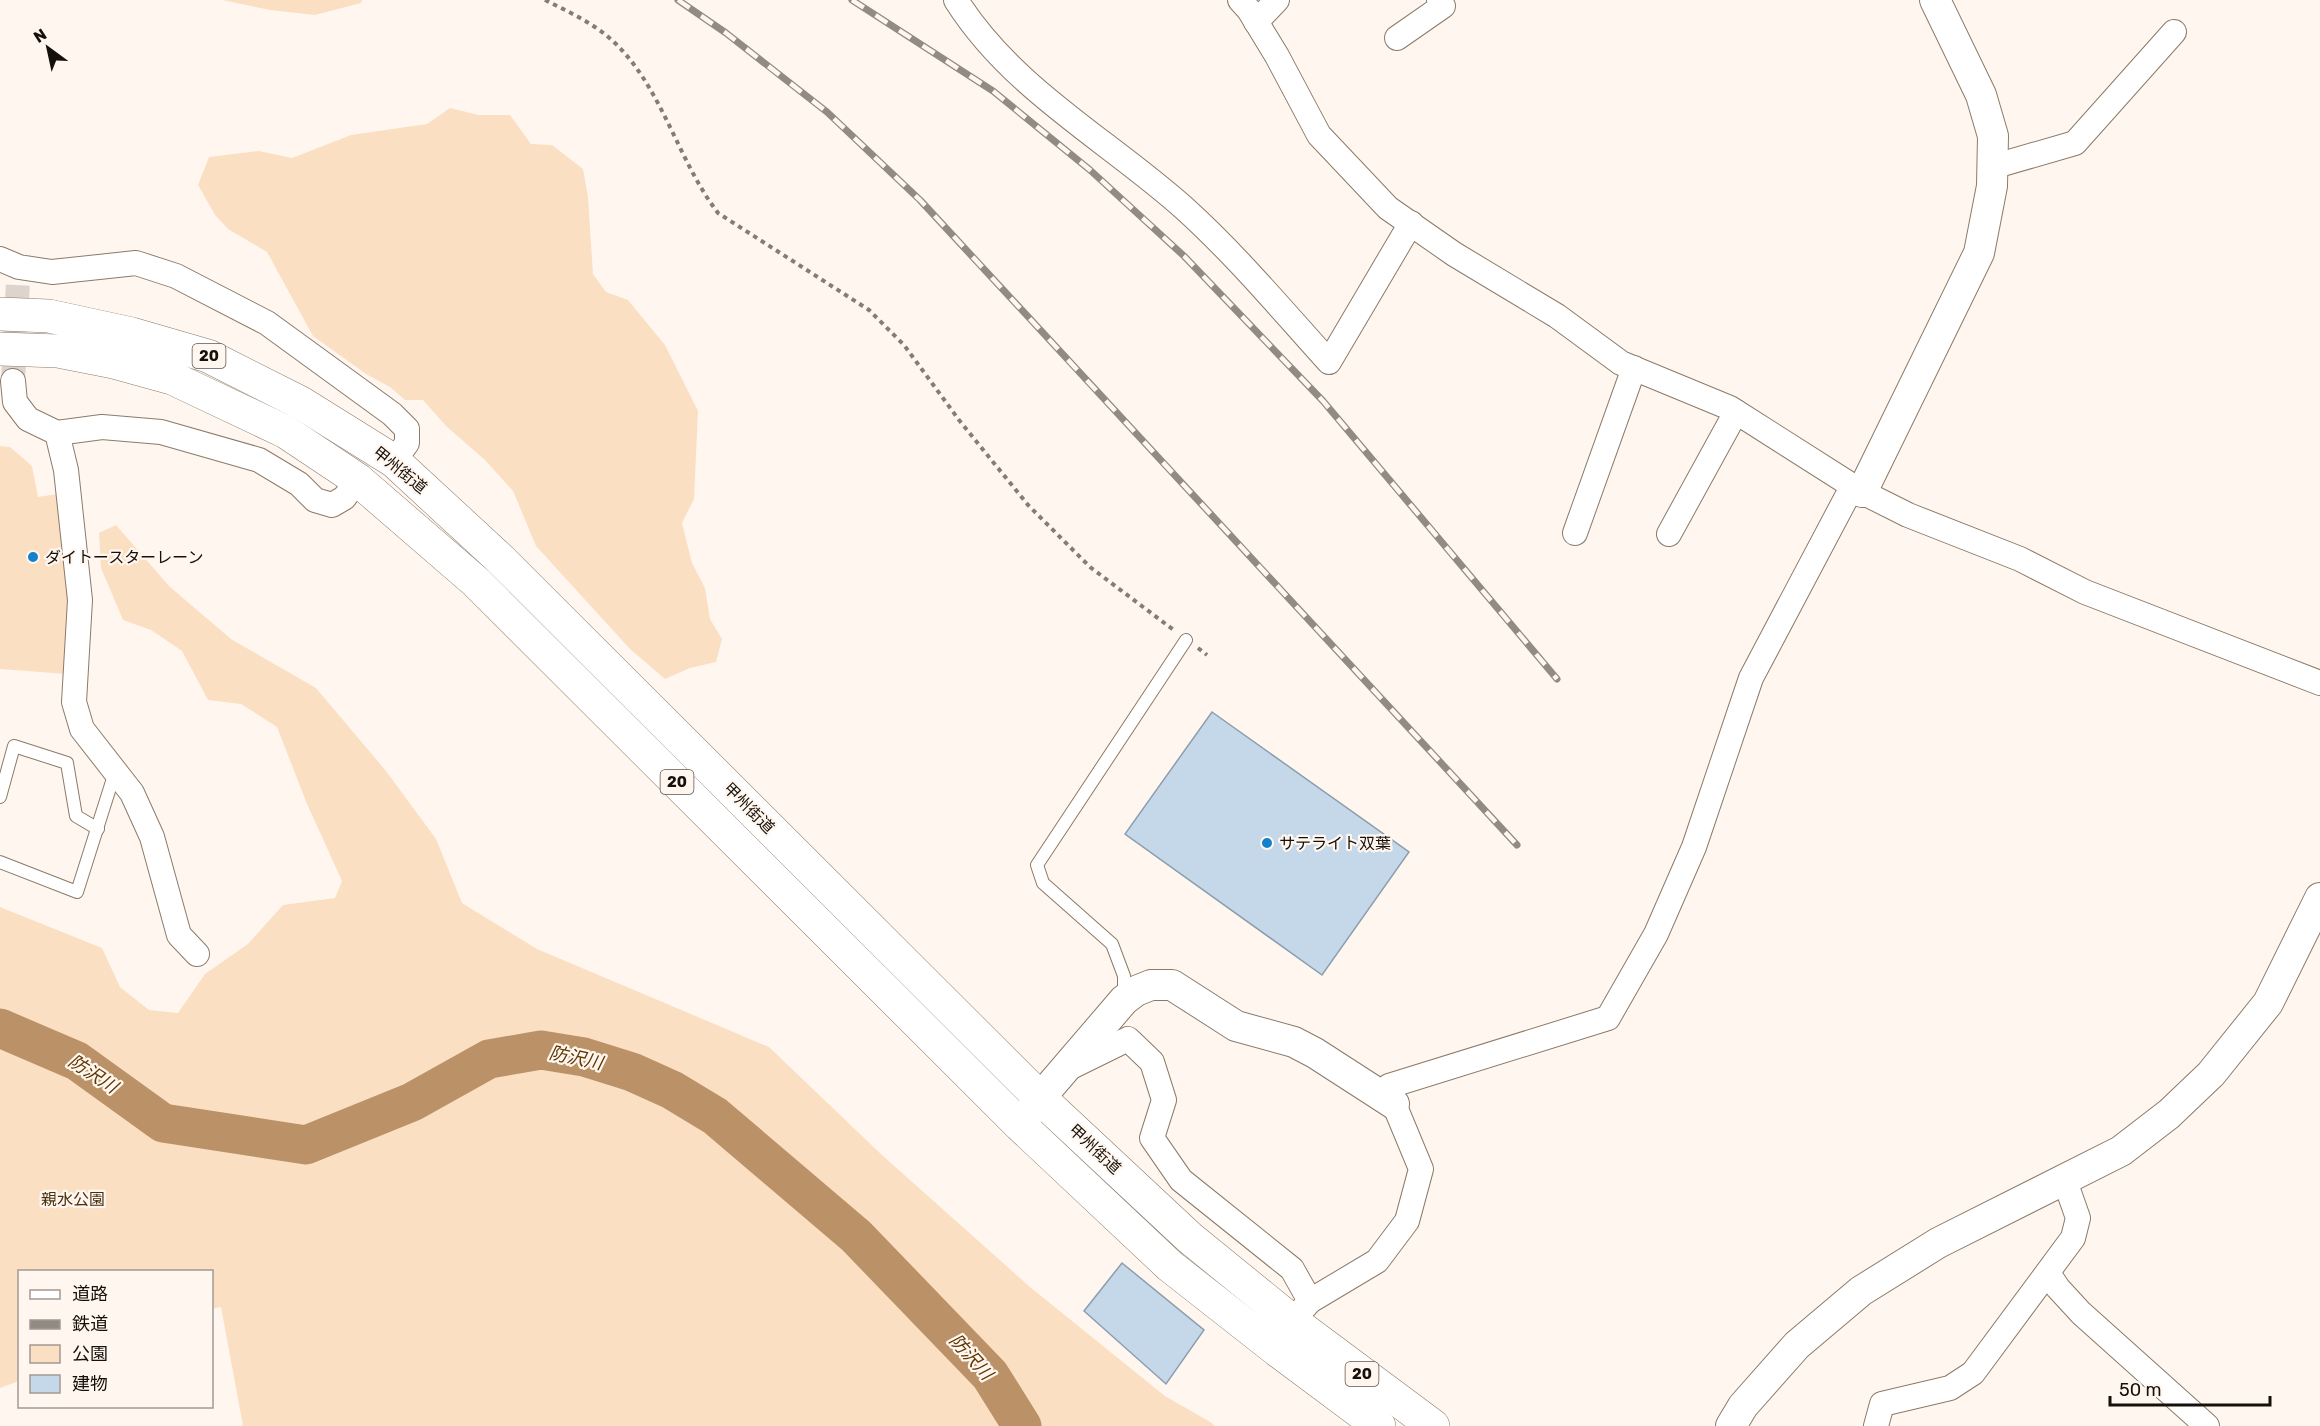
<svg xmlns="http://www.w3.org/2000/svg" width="2320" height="1426" viewBox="0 0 2320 1426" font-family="Rubik,'Noto Sans JP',sans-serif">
<rect width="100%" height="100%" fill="#fff7ef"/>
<!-- green -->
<g fill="#fbdfc3">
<polygon points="222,0 362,0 361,3 315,15 270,10"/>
<polygon points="450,108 479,115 510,115 531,144 552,145 583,169 588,197 593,274 606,292 628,300 665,345 698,411 694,499 682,523 692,563 705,588 710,619 722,639 716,662 690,668 665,679 630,649 536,546 513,491 485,460 446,426 423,400 405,400 390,387 366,374 313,336 267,252 228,229 215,215 198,185 209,157 259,151 292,158 351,135 427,124"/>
<polygon points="0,446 10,447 32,466 38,497 57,494 68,582 66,674 0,669"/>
<polygon points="116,525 169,586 231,639 316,688 386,771 436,839 462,903 537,949 769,1047 882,1155 1030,1287 1165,1396 1212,1423 1214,1426 243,1426 221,1307 212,1309 212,1272 20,1272 19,1381 0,1388 0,907 102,948 120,987 149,1010 178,1013 205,974 248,944 283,905 335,898 342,881 307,804 277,727 241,704 208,700 182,651 151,630 123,620 101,568 99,533"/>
</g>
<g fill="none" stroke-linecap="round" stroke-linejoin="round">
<!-- river -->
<polyline stroke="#bb9268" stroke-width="39" points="0,1028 77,1061 163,1123 306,1145 412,1102 489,1059 541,1050 584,1057 632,1072 672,1090 715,1116 856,1236 990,1375 1022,1426"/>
</g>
<!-- building -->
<g fill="#c5d8ea" stroke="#8b9dae" stroke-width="1.5">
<polygon points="1212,712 1409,852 1322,975 1125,834"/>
<polygon points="1122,1263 1204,1330 1166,1384 1084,1311"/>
</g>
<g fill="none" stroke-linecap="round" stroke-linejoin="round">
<!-- minor-tunnel -->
<polyline stroke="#dcd4cd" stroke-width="24" stroke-dasharray="24 12" stroke-linecap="butt" points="13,381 18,281"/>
<!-- service casing -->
<g stroke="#8b7a69" stroke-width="14">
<g id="service">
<polyline points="0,797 14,746 67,763 76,816 98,829"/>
<polyline points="0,862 77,892 115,772"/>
<polyline points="1124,996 1124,976 1112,944 1043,883 1037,865 1186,640"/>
</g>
</g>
<!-- minor casing -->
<g stroke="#8b7a69" stroke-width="26">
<g id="minor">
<path d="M956,0C1012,89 1108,140 1184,208C1236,255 1282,310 1329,362L1411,223"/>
<polyline points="1240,0 1249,10 1277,56 1319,135 1388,208 1454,254 1557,316 1621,363 1730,408 1862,492 1908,515 2020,559 2085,592 2320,683"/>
<polyline points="1256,22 1277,0"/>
<polyline points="1397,38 1443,6 1439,0"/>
<polyline points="1992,167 2075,143 2174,32"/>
<polyline points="0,259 19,267 52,272 136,263 176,276 267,323 392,414 407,429 407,443 394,461"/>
<polyline points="13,381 15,402 28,419 57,433"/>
<polyline points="1575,533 1634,368"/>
<polyline points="1669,534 1736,412"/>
<polyline points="197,954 179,935 152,837 132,793 82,729 74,702 80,600 66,470 57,433 102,427 161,432 259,460 299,484 315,500 332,505 344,498 358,480"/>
<polyline points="1067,1069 1128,1039 1152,1062 1164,1100 1152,1138 1181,1180 1292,1269 1310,1301"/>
<polyline points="2048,1273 2058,1288 2081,1313 2207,1426"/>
<polyline points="1292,1321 1310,1301 1377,1261 1407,1221 1421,1169 1394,1104 1389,1086 1608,1018 1656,934 1694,847 1751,678 1852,487"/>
<polyline points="1876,1426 1882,1404 1950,1388 1973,1373 2073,1238 2078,1218 2065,1181"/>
</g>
</g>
<!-- tertiary casing -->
<g stroke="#8b7a69" stroke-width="32">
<g id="tertiary">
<polyline points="1862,492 1979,253 1992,186 1993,136 1981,95 1935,0"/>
<polyline points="1025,1118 1040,1098 1124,1000 1136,991 1151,985 1172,985 1236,1026 1294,1042 1315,1053 1394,1104"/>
<polyline points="1731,1426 1743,1406 1797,1345 1861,1291 1938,1243 2121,1151 2169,1114 2211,1074 2268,1003 2320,898"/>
</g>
</g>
<!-- trunk casing -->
<g stroke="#8b7a69" stroke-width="34">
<g id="trunk">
<polyline points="0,314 49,316 132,334 208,356 301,403 394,461 499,558 1040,1098 1190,1238 1292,1321 1433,1426"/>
<polyline points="0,349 58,351 114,362 172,378 286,432 358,480 476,582 1020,1125 1170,1266 1277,1350 1379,1426"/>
</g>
</g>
<!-- path -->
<g stroke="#847d76" stroke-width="4" stroke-dasharray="4.5 4.5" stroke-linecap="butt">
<path d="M545,0C571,13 598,25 619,47C664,94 679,162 718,213L869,310L904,345L959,420L1028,505L1090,567L1175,631"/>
<polyline points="1198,648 1207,655"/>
</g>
<!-- service -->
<use href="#service" stroke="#fff" stroke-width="12"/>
<!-- minor -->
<use href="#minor" stroke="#fff" stroke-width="24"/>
<!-- tertiary -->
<use href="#tertiary" stroke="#fff" stroke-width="30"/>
<!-- trunk -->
<use href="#trunk" stroke="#fff" stroke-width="33"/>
<!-- rail casing -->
<g stroke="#928b84" stroke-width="7">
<g id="rail">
<polyline points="678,0 726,33 827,112 920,200 1517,845"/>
<polyline points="852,0 993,91 1090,170 1184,256 1323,401 1557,679"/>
</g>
</g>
<!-- rail -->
<use href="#rail" stroke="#fff7ef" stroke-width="4.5" stroke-dasharray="14" stroke-linecap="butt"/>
</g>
<!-- markers -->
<g fill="#1182cb" stroke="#fff7ef" stroke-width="2">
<circle cx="33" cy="557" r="6"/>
<circle cx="1267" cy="843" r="6"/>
</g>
<g text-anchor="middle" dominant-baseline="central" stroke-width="4.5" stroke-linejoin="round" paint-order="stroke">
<!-- shield labels -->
<g fill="#fff7ef" stroke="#5c554f" stroke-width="1.5">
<rect x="192.5" y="344" width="33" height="24" rx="4.5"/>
<rect x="660.5" y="770" width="33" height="24" rx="4.5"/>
<rect x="1345.5" y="1362" width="33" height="24" rx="4.5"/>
</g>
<g font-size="15" font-weight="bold" fill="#16100a">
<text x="209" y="356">20</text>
<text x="677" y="782">20</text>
<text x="1362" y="1374">20</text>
</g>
<!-- street labels -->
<g font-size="16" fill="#16100a" stroke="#fff7ef">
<text transform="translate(400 470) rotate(39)">甲州街道</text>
<text transform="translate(749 808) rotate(45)">甲州街道</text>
<text transform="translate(1095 1149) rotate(43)">甲州街道</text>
</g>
<!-- poi labels -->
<g font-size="16" fill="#16100a" stroke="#fff7ef" text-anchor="start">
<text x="45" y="557">ダイトースターレーン</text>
<text x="1279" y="843">サテライト双葉</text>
</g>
<!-- park labels -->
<g font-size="16" fill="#4b2f0c" stroke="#fff7ef">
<text x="73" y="1199">親水公園</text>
</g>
<!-- water labels -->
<g font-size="18" font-style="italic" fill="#5e3600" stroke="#fff7ef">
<text transform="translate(576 1058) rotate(12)">防沢川</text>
<text transform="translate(93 1074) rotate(33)">防沢川</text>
<text transform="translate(971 1357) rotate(48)">防沢川</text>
</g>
</g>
<!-- legend -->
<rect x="18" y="1270" width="195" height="138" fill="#fff7ef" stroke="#a29b93" stroke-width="1.5"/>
<rect x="30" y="1290" width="30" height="9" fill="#ffffff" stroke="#a29b93" stroke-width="1.5"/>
<text x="72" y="1300" font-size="18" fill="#16100a">道路</text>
<rect x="30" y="1320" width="30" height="9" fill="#928b84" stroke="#a29b93" stroke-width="1.5"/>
<text x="72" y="1330" font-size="18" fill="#16100a">鉄道</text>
<rect x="30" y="1345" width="30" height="18" fill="#fbdfc3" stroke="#a29b93" stroke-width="1.5"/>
<text x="72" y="1360" font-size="18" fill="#16100a">公園</text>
<rect x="30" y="1375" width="30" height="18" fill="#c5d8ea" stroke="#a29b93" stroke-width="1.5"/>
<text x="72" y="1390" font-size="18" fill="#16100a">建物</text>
<!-- north arrow -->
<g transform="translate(48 48) rotate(327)" stroke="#fff7ef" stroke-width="4.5" paint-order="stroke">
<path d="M0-4.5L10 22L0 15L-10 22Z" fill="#16100a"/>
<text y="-9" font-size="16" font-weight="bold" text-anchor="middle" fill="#16100a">N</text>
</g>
<!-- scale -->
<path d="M2110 1396v9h160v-9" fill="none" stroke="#16100a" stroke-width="3"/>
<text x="2119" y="1396" font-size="18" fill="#16100a" stroke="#fff7ef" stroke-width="4.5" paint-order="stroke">50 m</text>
</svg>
